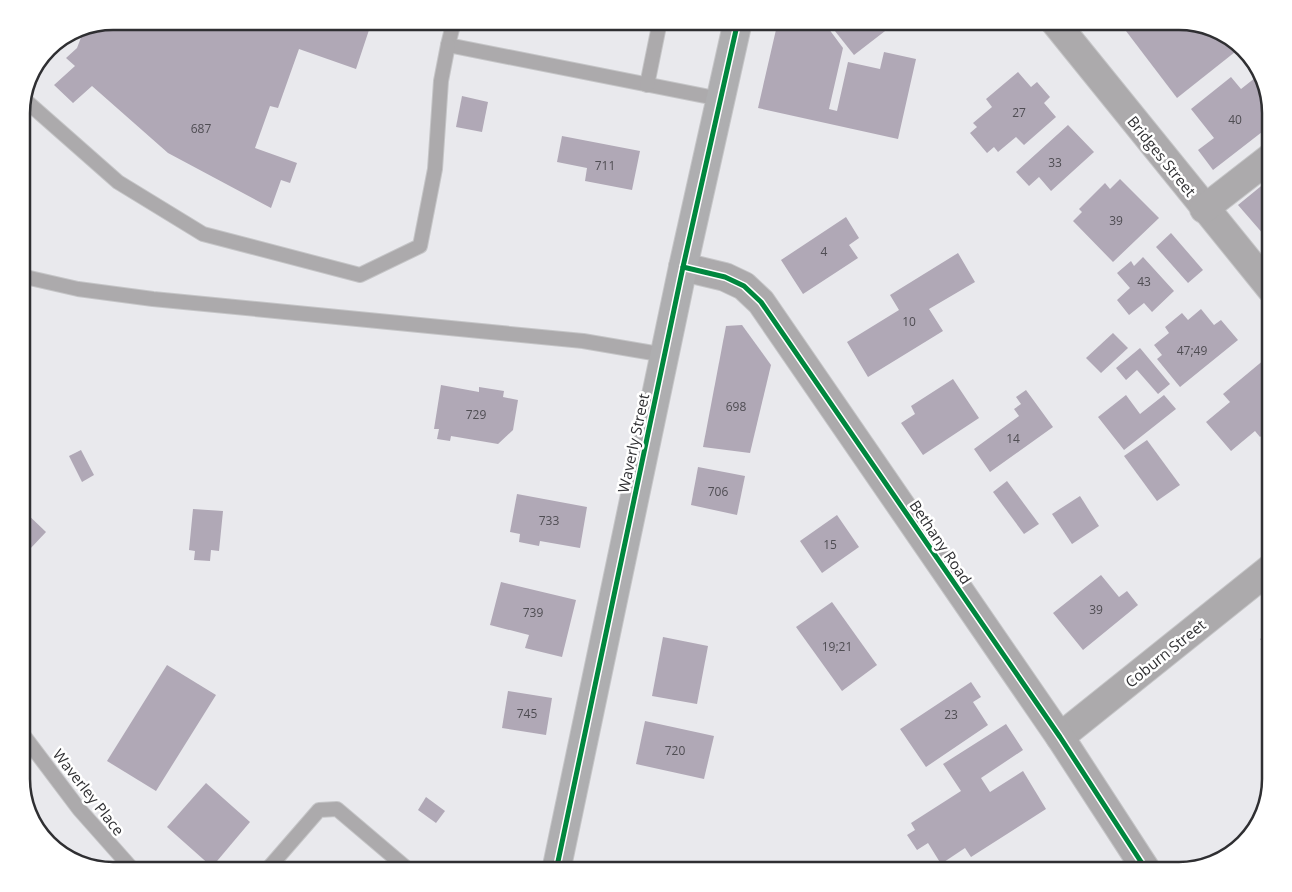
<svg xmlns="http://www.w3.org/2000/svg" width="1292" height="892" viewBox="0 0 1292 892" font-family="'Open Sans',sans-serif">
<rect width="100%" height="100%" fill="#e9e9ed"/>
<!-- building -->
<g fill="#b0a8b6">
<polygon points="113,21 372,21 356,69 299,49 278,108 270,106 255,148 297,163 290,183 281,180 271,208 168,153 92,86 73,103 54,85 75,66 66,58 77,48 85,27"/>
<polygon points="778,21 823,21 843,48 829,109 837,111 848,62 880,69 884,52 916,59 898,139 758,108"/>
<polygon points="827,21 898,21 854,55"/>
<polygon points="1139,21 1179,21 1221,34 1235,52 1177,98 1126,31"/>
<polygon points="1018,72 1031,87 1037,82 1050,97 1044,103 1056,117 1024,145 1016,137 998,152 994,147 987,153 970,133 977,127 973,123 992,107 986,99"/>
<polygon points="1260,74 1271,113 1271,125 1213,170 1198,150 1214,138 1191,109 1231,77 1241,89"/>
<polygon points="462,96 488,102 482,132 456,127"/>
<polygon points="1068,125 1094,152 1051,191 1039,177 1029,186 1016,172"/>
<polygon points="562,136 640,151 632,190 585,181 587,168 557,162"/>
<polygon points="1271,178 1271,243 1238,205"/>
<polygon points="1120,179 1159,218 1113,262 1073,221 1082,212 1079,209 1105,183 1110,189"/>
<polygon points="846,217 859,238 849,245 858,258 803,294 781,260"/>
<polygon points="1171,233 1203,270 1188,283 1156,247"/>
<polygon points="958,253 975,282 929,309 943,331 868,377 847,342 899,310 890,295"/>
<polygon points="1143,257 1174,291 1152,312 1144,303 1129,315 1117,300 1130,288 1117,273 1131,261 1134,266"/>
<polygon points="1201,309 1214,325 1221,320 1238,340 1180,387 1157,359 1162,355 1154,345 1169,333 1165,327 1182,313 1188,320"/>
<polygon points="742,325 771,365 750,453 703,447 726,326"/>
<polygon points="1113,333 1128,348 1101,373 1086,358"/>
<polygon points="1140,348 1170,384 1158,394 1137,370 1126,380 1116,368"/>
<polygon points="1265,359 1271,366 1271,428 1260,437 1255,431 1231,451 1206,422 1230,402 1223,394"/>
<polygon points="953,379 979,418 923,455 901,423 915,414 911,406"/>
<polygon points="441,385 479,392 479,387 504,391 503,397 518,400 513,430 498,444 451,436 450,441 437,439 439,429 434,429"/>
<polygon points="1026,390 1053,427 990,472 974,449 1019,416 1014,409 1021,404 1016,397"/>
<polygon points="1126,395 1140,414 1164,395 1176,409 1124,450 1098,417"/>
<polygon points="1147,440 1180,485 1157,501 1124,456"/>
<polygon points="81,450 94,475 82,482 69,456"/>
<polygon points="698,467 745,476 737,515 691,505"/>
<polygon points="1007,481 1039,524 1024,534 993,492"/>
<polygon points="517,494 587,507 580,548 540,541 539,546 519,542 520,534 510,532"/>
<polygon points="1080,496 1099,526 1072,544 1052,514"/>
<polygon points="193,509 223,511 219,551 211,550 210,561 194,560 195,551 189,550"/>
<polygon points="24,511 46,532 29,550 21,543 21,514"/>
<polygon points="837,515 859,547 822,573 800,541"/>
<polygon points="1101,575 1119,597 1127,591 1138,605 1083,650 1053,613"/>
<polygon points="501,582 576,600 562,657 525,648 529,635 490,625"/>
<polygon points="832,602 877,665 842,691 796,627"/>
<polygon points="1271,617 1271,653 1260,639 1267,634 1261,625"/>
<polygon points="663,637 708,646 697,704 652,696"/>
<polygon points="167,665 216,695 156,791 107,761"/>
<polygon points="971,682 981,697 973,702 988,725 926,767 900,729"/>
<polygon points="508,691 552,698 546,735 502,728"/>
<polygon points="645,721 714,736 704,779 636,764"/>
<polygon points="1006,724 1023,750 981,778 990,792 1023,771 1046,809 971,857 965,848 941,864 928,843 917,850 907,835 915,830 911,823 961,791 943,764"/>
<polygon points="206,783 250,822 212,867 167,827"/>
<polygon points="426,797 445,811 436,823 418,810"/>
<polygon points="327,861 339,871 319,871"/>
<polygon points="724,861 772,870 772,871 722,871"/>
</g>
<g fill="none" stroke-linecap="round" stroke-linejoin="round">
<!-- service casing -->
<g stroke="#c5c5c7" stroke-width="16">
<g id="service">
<polyline points="454,21 448,45 720,99"/>
<polyline points="647,85 660,21"/>
<polyline points="25,100 118,182 203,234 360,275 420,246 435,169 441,81 448,45"/>
<polyline points="21,276 78,289 153,299 583,341 665,355"/>
<polyline points="21,732 79,809 134,871"/>
<polyline points="266,871 319,810 337,809 410,871"/>
</g>
</g>
<!-- minor casing -->
<g stroke="#c5c5c7" stroke-width="30">
<g id="minor">
<polyline points="1054,21 1271,289"/>
<polyline points="1204,209 1271,157"/>
<polyline points="1060,737 1271,568"/>
</g>
</g>
<!-- tertiary casing -->
<g stroke="#c5c5c7" stroke-width="30">
<polyline id="tertiary" points="683,267 725,277 744,286 761,302 1060,737 1147,871"/>
</g>
<!-- primary casing -->
<g stroke="#c5c5c7" stroke-width="30">
<polyline id="primary" points="556,871 683,267 738,21"/>
</g>
<!-- service -->
<use href="#service" stroke="#acaaac" stroke-width="14"/>
<!-- minor -->
<use href="#minor" stroke="#acaaac" stroke-width="28"/>
<!-- tertiary -->
<use href="#tertiary" stroke="#acaaac" stroke-width="28"/>
<!-- primary -->
<use href="#primary" stroke="#aeaeb0" stroke-width="28"/>
<!-- cycleway casing -->
<g stroke="#fff" stroke-width="8">
<g id="cycleway">
<polyline points="683,267 725,277 744,286 761,302 1060,737 1147,871"/>
<polyline points="556,871 683,267 738,21"/>
</g>
</g>
<!-- cycleway -->
<use href="#cycleway" stroke="#00873e" stroke-width="5"/>
</g>
<g text-anchor="middle" dominant-baseline="central" stroke-width="5" stroke-linejoin="round" paint-order="stroke">
<!-- number labels -->
<g font-size="12" fill="#4f4d53">
<text x="1019" y="112">27</text>
<text x="1235" y="119">40</text>
<text x="201" y="128">687</text>
<text x="1055" y="162">33</text>
<text x="605" y="165">711</text>
<text x="1116" y="220">39</text>
<text x="824" y="251">4</text>
<text x="1144" y="281">43</text>
<text x="909" y="321">10</text>
<text x="1192" y="350">47;49</text>
<text x="736" y="406">698</text>
<text x="476" y="414">729</text>
<text x="1013" y="438">14</text>
<text x="718" y="491">706</text>
<text x="549" y="520">733</text>
<text x="830" y="544">15</text>
<text x="1096" y="609">39</text>
<text x="533" y="612">739</text>
<text x="837" y="646">19;21</text>
<text x="527" y="713">745</text>
<text x="951" y="714">23</text>
<text x="675" y="750">720</text>
</g>
<!-- street labels -->
<g font-size="15" fill="#2f2f32" stroke="#fff">
<text transform="translate(1162 156) rotate(51)">Bridges Street</text>
<text transform="translate(633 443) rotate(-78)">Waverly Street</text>
<text transform="translate(941 542) rotate(56)">Bethany Road</text>
<text transform="translate(1165 653) rotate(-39)">Coburn Street</text>
<text transform="translate(89 792) rotate(52)">Waverley Place</text>
</g>
</g>
<!-- crop -->
<path d="M0 0H1292V892H0ZM113 30H1179A83 83 0 0 1 1262 113V779A83 83 0 0 1 1179 862H113A83 83 0 0 1 30 779V113A83 83 0 0 1 113 30Z" fill="#fff" fill-rule="evenodd"/>
<path fill="none" stroke="#2f2f32" stroke-width="2.5" d="M113 30H1179A83 83 0 0 1 1262 113V779A83 83 0 0 1 1179 862H113A83 83 0 0 1 30 779V113A83 83 0 0 1 113 30Z"/>
</svg>
